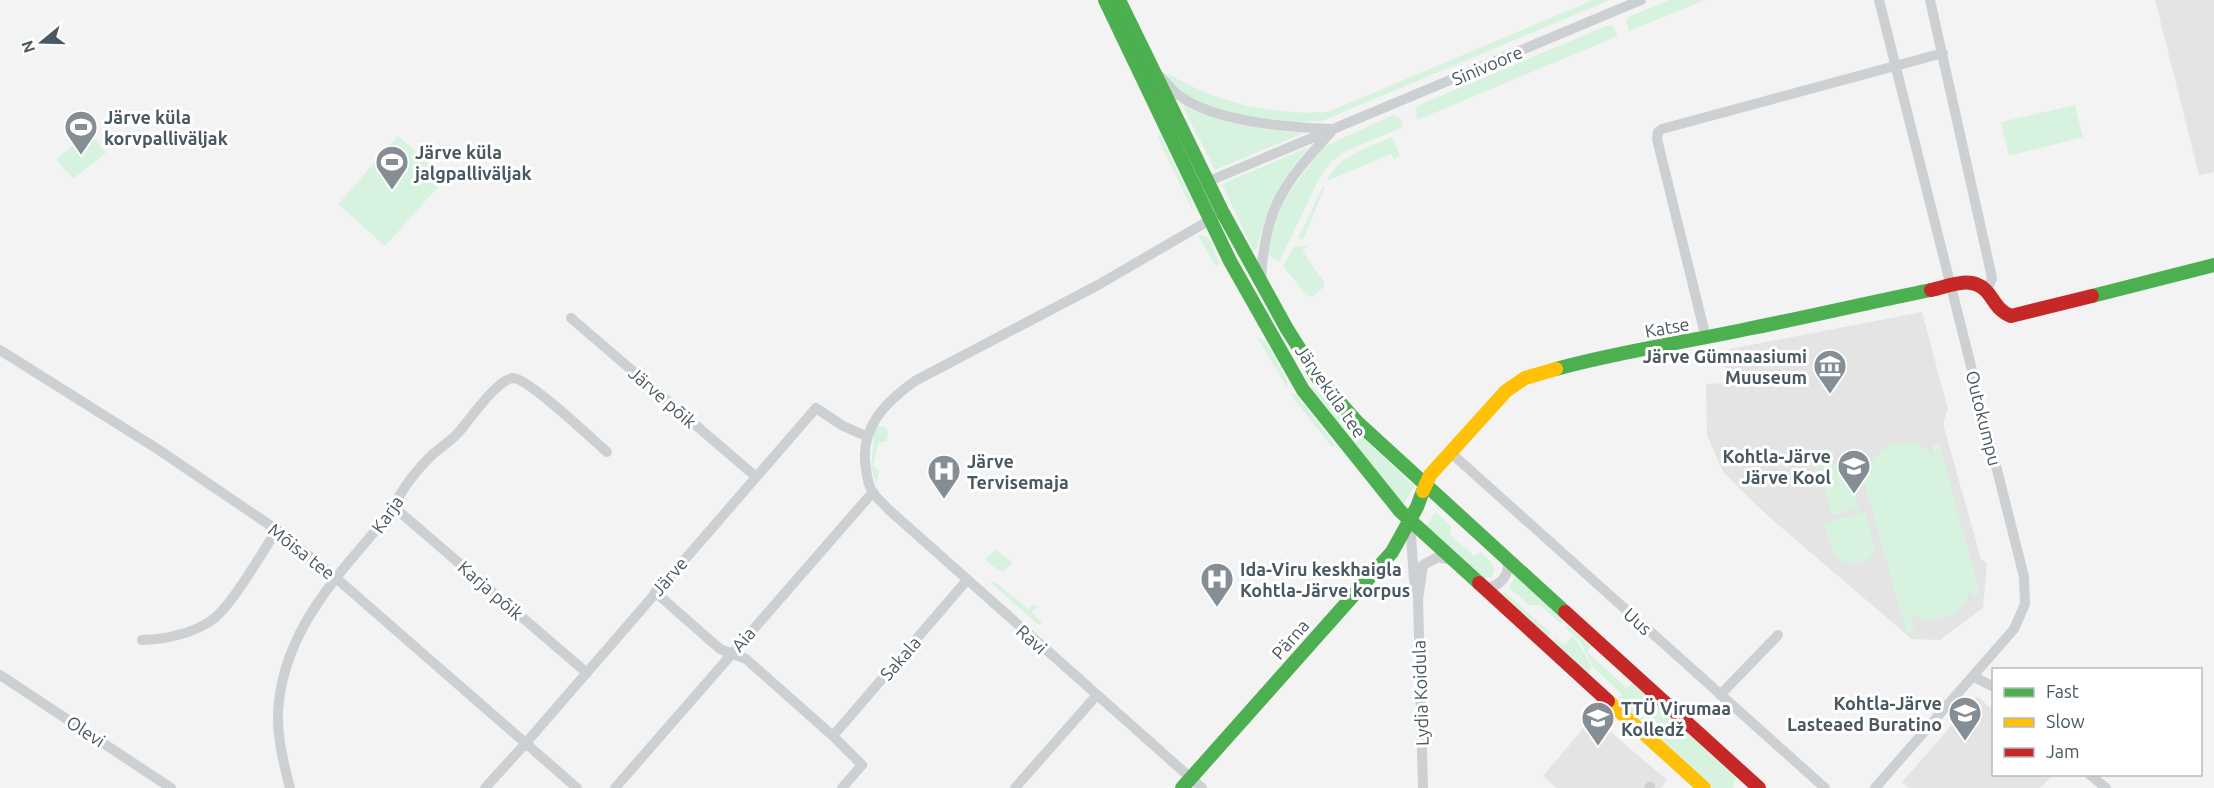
<svg xmlns="http://www.w3.org/2000/svg" width="2214" height="788" viewBox="0 0 2214 788" font-family="Ubuntu,sans-serif">
<rect width="100%" height="100%" fill="#f4f3f3"/>
<!-- education -->
<g fill="#e5e4e5">
<polygon points="2155,0 2214,0 2214,172 2199,175"/>
<polygon points="1922,312 1948,409 1943,424 1981,559 1987,563 1983,608 1940,640 1912,639 1769,517 1723,472 1707,435 1706,384 1726,383 1724,350"/>
<polygon points="1977,696 1993,710 1994,774 2053,775 2040,788 1909,788 1902,782"/>
<polygon points="1593,717 1667,780 1661,788 1557,788 1543,776"/>
</g>
<!-- green -->
<g fill="#d7f3df">
<path d="M1593,0H1610L1322,121C1284,125 1184,114 1167,74H1169C1217,103 1271,115 1328,112Z"/>
<polygon points="1669,0 1705,0 1629,31 1626,21 1628,17"/>
<polygon points="1612,25 1618,36 1417,120 1415,109 1421,104 1606,26"/>
<path d="M1182,105C1221,124 1261,130 1304,133L1215,170Z"/>
<polygon points="2075,105 2083,137 2009,156 2001,122"/>
<polygon points="1393,115 1400,118 1403,127 1344,152 1331,162 1319,179 1279,262 1268,254 1271,233 1284,199 1323,147"/>
<polygon points="89,132 106,153 73,179 56,159"/>
<polygon points="1160,135 1191,200 1193,212 1160,142 1157,136"/>
<polygon points="398,136 446,178 385,246 338,204"/>
<path d="M1392,137L1400,156L1394,160L1391,154L1330,180L1327,179C1340,155 1369,147 1392,137Z"/>
<path d="M1309,147C1281,181 1267,206 1257,249L1253,250L1222,184Z"/>
<polygon points="1323,187 1325,187 1303,240 1298,238"/>
<polygon points="1198,236 1205,236 1210,240 1219,263 1218,266 1215,265"/>
<polygon points="1294,246 1308,246 1302,250 1324,282 1324,287 1312,297 1306,295 1283,266"/>
<polygon points="1257,337 1266,342 1287,380 1287,388"/>
<polygon points="1313,387 1355,430 1346,437 1310,390"/>
<polygon points="1290,394 1296,394 1298,397 1335,445 1332,447"/>
<polygon points="882,426 887,429 888,433 886,442 879,442 873,466 879,472 876,485 871,466 874,431 877,427"/>
<polygon points="1357,432 1414,486 1403,506 1348,439"/>
<path d="M1905,442L1921,446L1934,456L1932,445L1939,443L1980,594L1973,596L1970,587C1963,619 1935,627 1909,612L1914,632L1907,634L1856,454L1863,452L1868,468C1877,452 1887,444 1905,442Z"/>
<polygon points="1846,461 1859,508 1832,515 1819,468"/>
<polygon points="1435,512 1452,527 1449,534 1474,556 1481,552 1493,564 1495,569 1492,577 1482,578 1426,527"/>
<path d="M1865,512L1875,548C1873,555 1869,559 1862,562C1836,572 1829,540 1824,523Z"/>
<polygon points="995,549 1013,563 1004,571 998,570 985,560"/>
<polygon points="1515,576 1564,621 1561,624 1540,605 1529,605 1509,588"/>
<polygon points="995,582 1028,609 1034,604 1037,607 1032,613 1042,622 1039,625 991,583"/>
<polygon points="1505,592 1551,633 1547,638 1501,593"/>
<polygon points="1569,624 1592,645 1587,652 1627,688 1633,683 1649,696 1636,719 1616,701 1622,694 1593,667 1580,641 1565,627"/>
<polygon points="1572,637 1578,642 1592,668 1587,674 1551,642 1555,638 1564,645"/>
<polygon points="1652,699 1736,774 1733,788 1712,788 1639,721"/>
</g>
<g fill="none" stroke-linecap="round" stroke-linejoin="round">
<!-- street -->
<g stroke="#cdd0d2" stroke-width="10">
<polyline points="1930,0 1991,273 1992,279 1987,289"/>
<path d="M1161,77C1166,82 1171,89 1177,94C1213,122 1285,127 1330,129"/>
<polyline points="1202,184 1641,0"/>
<path d="M1261,281C1264,209 1283,184 1331,132"/>
<polyline points="571,318 755,476"/>
<polyline points="1706,338 1657,139 1658,132 1662,129 1943,53"/>
<polyline points="0,350 159,450 277,530 336,578 577,788"/>
<polyline points="1451,453 1825,788"/>
<polyline points="393,510 402,514 587,673"/>
<polyline points="1410,520 1414,580 1418,599 1423,565 1438,557 1452,560"/>
<path d="M1486,588C1501,586 1511,574 1507,559"/>
<polyline points="655,592 720,649 746,659 833,736 862,765 842,788"/>
<polyline points="1418,599 1423,788"/>
<path d="M142,640C166,639 192,634 212,620C232,606 262,552 277,530"/>
<polyline points="0,675 171,788"/>
<polyline points="1974,677 1994,687"/>
<polyline points="1720,695 1778,635"/>
<polyline points="833,736 967,580"/>
<polyline points="2089,774 2106,788"/>
<path d="M290,788C283,761 275,730 279,701C288,622 345,568 393,510C400,490 418,468 433,454C441,447 451,441 458,433C469,421 497,379 513,378C528,378 592,439 607,452"/>
<polyline points="485,788 525,744 816,408 843,426 866,436"/>
<polyline points="615,788 873,492"/>
<polyline points="1015,788 1096,696"/>
<path d="M1202,788L888,509C883,503 876,498 872,491C868,485 867,477 866,469C859,429 884,403 915,381L1098,285L1215,217"/>
<polyline points="1649,788 1650,787"/>
<polyline points="1875,788 2014,629 2025,604 2024,577 1879,0"/>
</g>
<!-- fast -->
<g stroke="#4caf50" stroke-width="14">
<polyline points="1105,0 1230,261 1303,390 1400,511 1479,583"/>
<polyline points="1119,0 1223,213 1287,329 1318,378 1357,422 1565,612"/>
<polyline points="2092,296 2214,265"/>
<path d="M1556,369C1620,351 1687,342 1752,328C1812,316 1871,302 1931,290"/>
<polyline points="1182,788 1392,552 1417,507 1423,491"/>
</g>
<!-- slow -->
<g stroke="#ffc107" stroke-width="14">
<polyline points="1423,491 1430,475 1506,391 1525,378 1556,369"/>
<polyline points="1608,701 1704,788"/>
</g>
<!-- jam -->
<g stroke="#c62828" stroke-width="14">
<path d="M1931,290C1954,285 1976,273 1991,297C1997,306 2001,312 2011,316L2092,296"/>
<polyline points="1479,583 1608,701"/>
<polyline points="1565,612 1759,788"/>
</g>
</g>
<!-- icons -->
<defs>
<g id="stadium-pin" transform="scale(1.725)"><path d="M0 17L-7.5 6A9.5 9.5 0 1 1 7.5 6Z" fill="#858e94" stroke="#fff"/><path d="M0-5a6.5 5 0 1 0 0 10a6.5 5 0 1 0 0-10ZM-3.5-1.8h7v3.6h-7Z" fill="#fff"/></g>
<g id="museum-pin" transform="scale(1.725)"><path d="M0 17L-7.5 6A9.5 9.5 0 1 1 7.5 6Z" fill="#858e94" stroke="#fff"/><path d="M0-6L6-3V-2H-6V-3ZM-5-1h2V3h-2ZM-1-1h2V3h-2ZM3-1h2V3H3ZM-6 4H6V6H-6Z" fill="#fff"/></g>
<g id="school-pin" transform="scale(1.725)"><path d="M0 17L-7.5 6A9.5 9.5 0 1 1 7.5 6Z" fill="#858e94" stroke="#fff"/><path d="M0-5L7-2L0 1L-7-2ZM-4 1L0 2.5L4 1V4Q0 6-4 4Z" fill="#fff"/></g>
<g id="hospital-pin" transform="scale(1.725)"><path d="M0 17L-7.5 6A9.5 9.5 0 1 1 7.5 6Z" fill="#858e94" stroke="#fff"/><path d="M-5-5h3v3.5h4V-5h3V5h-3V1.5h-4V5h-3Z" fill="#fff"/></g>
<g id="university-pin" transform="scale(1.725)"><path d="M0 17L-7.5 6A9.5 9.5 0 1 1 7.5 6Z" fill="#858e94" stroke="#fff"/><path d="M0-5L7-2L0 1L-7-2ZM-4 1L0 2.5L4 1V4Q0 6-4 4Z" fill="#fff"/></g>
</defs>
<g fill-rule="evenodd">
<use href="#stadium-pin" x="81" y="127"/>
<use href="#stadium-pin" x="392" y="162"/>
<use href="#museum-pin" x="1830" y="366"/>
<use href="#school-pin" x="1854" y="466"/>
<use href="#hospital-pin" x="944" y="471"/>
<use href="#hospital-pin" x="1217" y="579"/>
<use href="#school-pin" x="1965" y="713"/>
<use href="#university-pin" x="1598" y="718"/>
</g>
<g text-anchor="middle" dominant-baseline="central" stroke-width="6" stroke-linejoin="round" paint-order="stroke">
<!-- street labels -->
<g font-size="18" fill="#495861" stroke="#fff">
<text transform="translate(1487 65) rotate(-23)">Sinivoore</text>
<text transform="translate(1667 327) rotate(-10)">Katse</text>
<text transform="translate(1331 391) rotate(55)">Järveküla tee</text>
<text transform="translate(663 397) rotate(41)">Järve põik</text>
<text transform="translate(1984 418) rotate(76)">Outokumpu</text>
<text transform="translate(387 514) rotate(-55)">Karja</text>
<text transform="translate(302 551) rotate(38)">Mõisa tee</text>
<text transform="translate(669 576) rotate(-49)">Järve</text>
<text transform="translate(491 590) rotate(41)">Karja põik</text>
<text transform="translate(1638 621) rotate(42)">Uus</text>
<text transform="translate(743 639) rotate(-49)">Aia</text>
<text transform="translate(1032 639) rotate(42)">Ravi</text>
<text transform="translate(1290 639) rotate(-49)">Pärna</text>
<text transform="translate(900 658) rotate(-49)">Sakala</text>
<text transform="translate(1420 693) rotate(-92)">Lydia Koidula</text>
<text transform="translate(86 731) rotate(33)">Olevi</text>
</g>
<!-- poi labels -->
<g font-size="18" font-weight="bold" fill="#495861" stroke="#fff" text-anchor="start">
<text x="104" y="117">Järve küla<tspan x="104" dy="21">korvpalliväljak</tspan></text>
<text x="415" y="152">Järve küla<tspan x="415" dy="21">jalgpalliväljak</tspan></text>
<text x="1807" y="356" text-anchor="end">Järve Gümnaasiumi<tspan x="1807" dy="21">Muuseum</tspan></text>
<text x="1831" y="456" text-anchor="end">Kohtla-Järve<tspan x="1831" dy="21">Järve Kool</tspan></text>
<text x="967" y="461">Järve<tspan x="967" dy="21">Tervisemaja</tspan></text>
<text x="1240" y="569">Ida-Viru keskhaigla<tspan x="1240" dy="21">Kohtla-Järve korpus</tspan></text>
<text x="1942" y="703" text-anchor="end">Kohtla-Järve<tspan x="1942" dy="21">Lasteaed Buratino</tspan></text>
<text x="1621" y="708">TTÜ Virumaa<tspan x="1621" dy="21">Kolledž</tspan></text>
</g>
</g>
<!-- legend -->
<rect x="1992" y="668" width="210" height="108" fill="#ffffff" stroke="#b6bcc0" stroke-width="1.5"/>
<rect x="2004" y="688" width="30" height="9" fill="#4caf50" stroke="#b6bcc0" stroke-width="1.5"/>
<text x="2046" y="698" font-size="18" fill="#495861">Fast</text>
<rect x="2004" y="718" width="30" height="9" fill="#ffc107" stroke="#b6bcc0" stroke-width="1.5"/>
<text x="2046" y="728" font-size="18" fill="#495861">Slow</text>
<rect x="2004" y="748" width="30" height="9" fill="#c62828" stroke="#b6bcc0" stroke-width="1.5"/>
<text x="2046" y="758" font-size="18" fill="#495861">Jam</text>
<!-- north arrow -->
<g transform="translate(42 42) rotate(251)" stroke="#ffffff" stroke-width="4.5" paint-order="stroke">
<path d="M0-4.5L10 22L0 15L-10 22Z" fill="#495861"/>
<text y="-9" font-size="16" font-weight="bold" text-anchor="middle" fill="#495861">N</text>
</g>
</svg>
